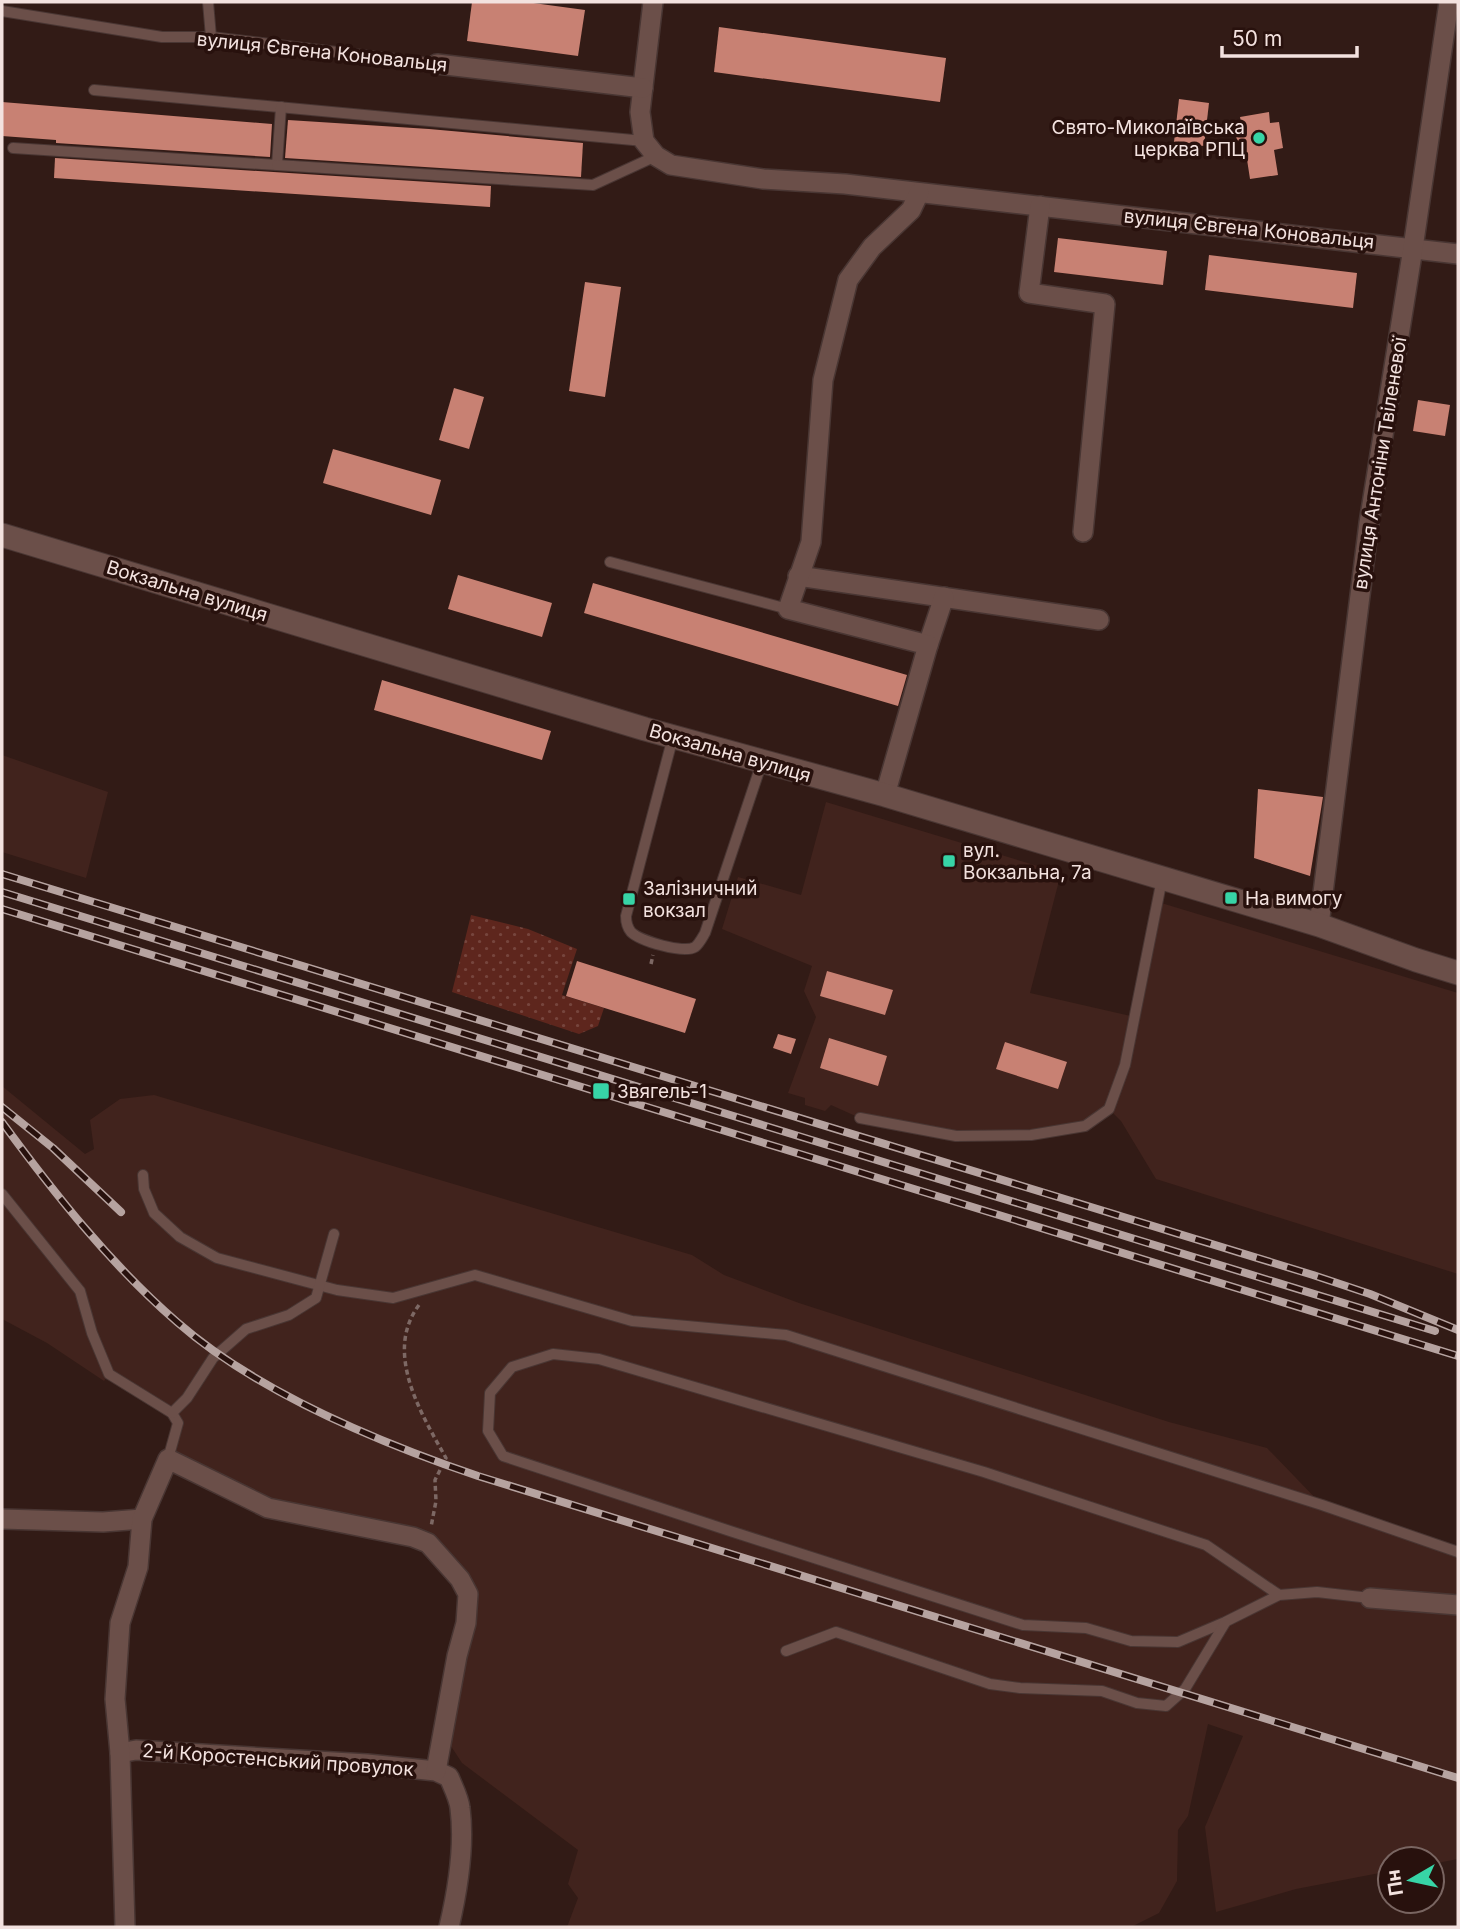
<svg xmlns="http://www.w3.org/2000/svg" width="1460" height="1929" viewBox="0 0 1460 1929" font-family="Inter,sans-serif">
<defs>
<pattern id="park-dots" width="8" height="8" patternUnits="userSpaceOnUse" patternTransform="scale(1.75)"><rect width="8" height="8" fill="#5e261d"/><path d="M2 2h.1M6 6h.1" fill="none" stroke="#76453d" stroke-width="1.8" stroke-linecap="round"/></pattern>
</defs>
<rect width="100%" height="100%" fill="#321b16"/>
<!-- built -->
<g fill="#41231d">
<polygon points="2,755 108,792 86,878 2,852"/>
<polygon points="826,802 1061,873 1030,993 1135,1017 1158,902 1458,993 1458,1274 1156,1179 1121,1121 1109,1109 1085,1126 956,1136 860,1118 831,1105 825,1111 805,1105 805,1098 788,1093 816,1017 804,991 812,966 722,929 738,877 801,895"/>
<polygon points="2,1086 85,1154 94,1149 90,1120 120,1099 154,1095 692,1255 724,1275 799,1303 1169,1422 1267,1448 1322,1505 1458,1552 1458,1859 1432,1864 1432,1859 1390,1859 1390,1871 1296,1889 1216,1912 1205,1827 1243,1736 1208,1724 1188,1816 1178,1830 1177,1881 1159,1913 1131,1927 567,1927 578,1898 568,1884 578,1850 462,1763 443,1734 468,1594 428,1543 301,1515 168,1459 178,1423 109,1375 104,1381 47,1343 2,1319"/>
</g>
<!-- park -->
<polygon fill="url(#park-dots)" points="471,915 528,929 577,949 562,995 604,1008 598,1026 579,1034 452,992"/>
<!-- building -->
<g fill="#c88173">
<polygon points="472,2 526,2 585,10 578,56 467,41"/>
<polygon points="719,27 946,58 940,102 714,72"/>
<polygon points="1179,99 1209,103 1204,146 1174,142"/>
<polygon points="2,102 272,124 270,157 56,143 56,140 2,136"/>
<polygon points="1269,112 1270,123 1279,122 1283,148 1274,150 1278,175 1250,179 1246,153 1239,154 1235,128 1242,127 1240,117"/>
<polygon points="288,120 429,129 583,143 581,177 285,158"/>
<polygon points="55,158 491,186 490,207 54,178"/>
<polygon points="1058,238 1167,251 1163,285 1054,272"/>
<polygon points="1209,255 1357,273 1353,308 1205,290"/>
<polygon points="585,282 621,287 605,397 569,391"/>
<polygon points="454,388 484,397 469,449 439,440"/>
<polygon points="1418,400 1450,405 1445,436 1413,431"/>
<polygon points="333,449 441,480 431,515 323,483"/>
<polygon points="458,575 552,603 542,637 448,609"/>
<polygon points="593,583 907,675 898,706 584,613"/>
<polygon points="382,680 551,731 542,760 374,710"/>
<polygon points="1258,789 1323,797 1310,876 1254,858"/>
<polygon points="577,961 696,999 685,1033 566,996"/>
<polygon points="827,971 893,990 885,1015 820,996"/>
<polygon points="778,1034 796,1039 791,1054 773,1048"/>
<polygon points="829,1038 887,1056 878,1086 820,1068"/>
<polygon points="1005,1042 1067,1062 1058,1089 996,1069"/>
</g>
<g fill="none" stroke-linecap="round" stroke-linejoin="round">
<!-- service casing -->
<g stroke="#493633" stroke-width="12">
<g id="service">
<polyline points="208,2 211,37"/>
<polyline points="2,11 162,37 211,37 437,64"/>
<polyline points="94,90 644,141"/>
<polyline points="13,148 277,165 281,107"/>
<polyline points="277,165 593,185 656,156"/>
<polyline points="610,562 788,609"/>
<path d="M673,737L626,916C626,922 627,927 631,932C640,941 684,954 695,947C699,944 702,938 705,933L762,762"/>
<polyline points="860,1118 956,1136 1031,1135 1085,1126 1109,1109 1125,1065 1162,879"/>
<polyline points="143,1175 144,1189 154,1213 180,1237 217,1258 337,1290 393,1298 475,1275 632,1321 786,1335 1322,1505 1458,1552"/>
<polyline points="2,1194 80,1291 92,1333 109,1374 172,1413 178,1423 168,1459"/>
<polyline points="172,1413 187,1398 213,1358 246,1329 289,1315 316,1298 334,1234"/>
<polyline points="1279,1595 1206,1545 984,1472 599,1359 553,1354 512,1367 490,1393 488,1431 503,1456 730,1531 1023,1625 1086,1628 1131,1641 1178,1642 1225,1622 1279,1595 1317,1592 1370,1598"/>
<polyline points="786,1651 836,1632 990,1684 1020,1688 1102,1691 1137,1703 1166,1706 1185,1689 1225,1623"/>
</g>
</g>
<!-- minor casing -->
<g stroke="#493633" stroke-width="22">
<g id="minor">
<polyline points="653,2 640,112 644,141 656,156 671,165 763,179 845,184 1458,254"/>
<polyline points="437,64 643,88"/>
<polyline points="1040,206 1029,293 1105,304 1083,532"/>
<polyline points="798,576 1099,620"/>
<polyline points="928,645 944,597"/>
<polyline points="885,795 928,645 788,609 811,542 823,380 848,280 872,247 911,210 919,193"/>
<polyline points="1319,925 1369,523 1413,248 1449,2"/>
<polyline points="2,1519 103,1522 142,1519"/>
<polyline points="1370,1598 1458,1605"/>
<path d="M120,1753L136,1750L367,1764L436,1771L449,1777C453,1787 459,1798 460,1808C465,1847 458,1889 449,1927"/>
<polyline points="125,1927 120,1753 115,1699 120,1623 138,1567 142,1519 168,1459 268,1508 413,1537 428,1543 460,1579 468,1594 466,1623 457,1656 436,1771"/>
</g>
</g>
<!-- tertiary casing -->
<g stroke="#493633" stroke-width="25">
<polyline id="tertiary" points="2,535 645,729 885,795 1319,925 1416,960 1458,973"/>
</g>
<!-- path -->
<g stroke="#7d6864" stroke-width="3.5" stroke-dasharray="5 3.5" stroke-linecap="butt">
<polyline points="651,964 653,955"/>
<path d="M419,1305C383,1353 422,1415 446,1458L435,1480L436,1501L431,1527"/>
</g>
<!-- service -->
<use href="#service" stroke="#6b4f49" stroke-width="10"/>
<!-- minor -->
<use href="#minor" stroke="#6b4f49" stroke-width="19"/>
<!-- tertiary -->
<use href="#tertiary" stroke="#6b4f49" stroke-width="23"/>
<!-- rail casing -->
<g stroke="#b6a3a0" stroke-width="8">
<g id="rail">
<polyline points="2,874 1313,1275 1370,1294 1458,1330"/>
<polyline points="2,892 1435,1331"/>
<polyline points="2,909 1458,1356"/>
<polyline points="2,1107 53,1148 121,1212"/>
<path d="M2,1122C54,1193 110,1264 177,1322C257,1392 378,1442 478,1476L1458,1778"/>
</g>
</g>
<!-- rail -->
<use href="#rail" stroke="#28110d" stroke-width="5" stroke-dasharray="16" stroke-linecap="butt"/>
</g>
<!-- markers -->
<g fill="#37d4a6" stroke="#28110d" stroke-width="2.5">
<circle cx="1259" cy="138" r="7"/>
<rect x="942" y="854" width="14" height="14" rx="3.5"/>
<rect x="1224" y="891" width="14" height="14" rx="3.5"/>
<rect x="622" y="892" width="14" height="14" rx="3.5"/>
<rect x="592" y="1082" width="18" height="18" rx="3.5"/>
</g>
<g text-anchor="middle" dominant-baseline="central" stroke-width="7" stroke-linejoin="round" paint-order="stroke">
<!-- street labels -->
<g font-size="19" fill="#f3e2df" stroke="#28110d">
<text transform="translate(322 52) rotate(6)">вулиця Євгена Коновальця</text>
<text transform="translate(1249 229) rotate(6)">вулиця Євгена Коновальця</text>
<text transform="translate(1380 463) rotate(-81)">вулиця Антоніни Твіленевої</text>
<text transform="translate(187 591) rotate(17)">Вокзальна вулиця</text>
<text transform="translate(730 753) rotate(16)">Вокзальна вулиця</text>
<text transform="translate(278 1760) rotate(4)">2-й Коростенський провулок</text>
</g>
<!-- poi labels -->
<g font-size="19" fill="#f3e2df" stroke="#28110d" text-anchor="start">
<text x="1245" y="127" text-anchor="end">Свято-Миколаївська<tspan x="1245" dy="22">церква РПЦ</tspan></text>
<text x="963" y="850">вул.<tspan x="963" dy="22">Вокзальна, 7а</tspan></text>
<text x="643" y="888">Залізничний<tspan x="643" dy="22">вокзал</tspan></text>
<text x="1245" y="898">На вимогу</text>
<text x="617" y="1091">Звягель-1</text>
</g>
</g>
<!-- border -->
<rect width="1460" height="1929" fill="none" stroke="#f3e2df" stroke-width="7"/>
<!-- north arrow -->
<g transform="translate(1411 1880) rotate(261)"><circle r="33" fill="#28110d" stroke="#796561" stroke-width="2"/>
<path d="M0-5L12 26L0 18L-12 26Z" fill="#37d4a6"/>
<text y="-10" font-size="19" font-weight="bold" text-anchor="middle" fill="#f3e2df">Пн</text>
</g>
<!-- scale -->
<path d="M1222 46v10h135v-10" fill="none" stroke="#f3e2df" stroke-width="3.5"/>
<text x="1232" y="46" font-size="21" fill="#f3e2df" stroke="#28110d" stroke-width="5" paint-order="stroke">50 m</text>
</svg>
